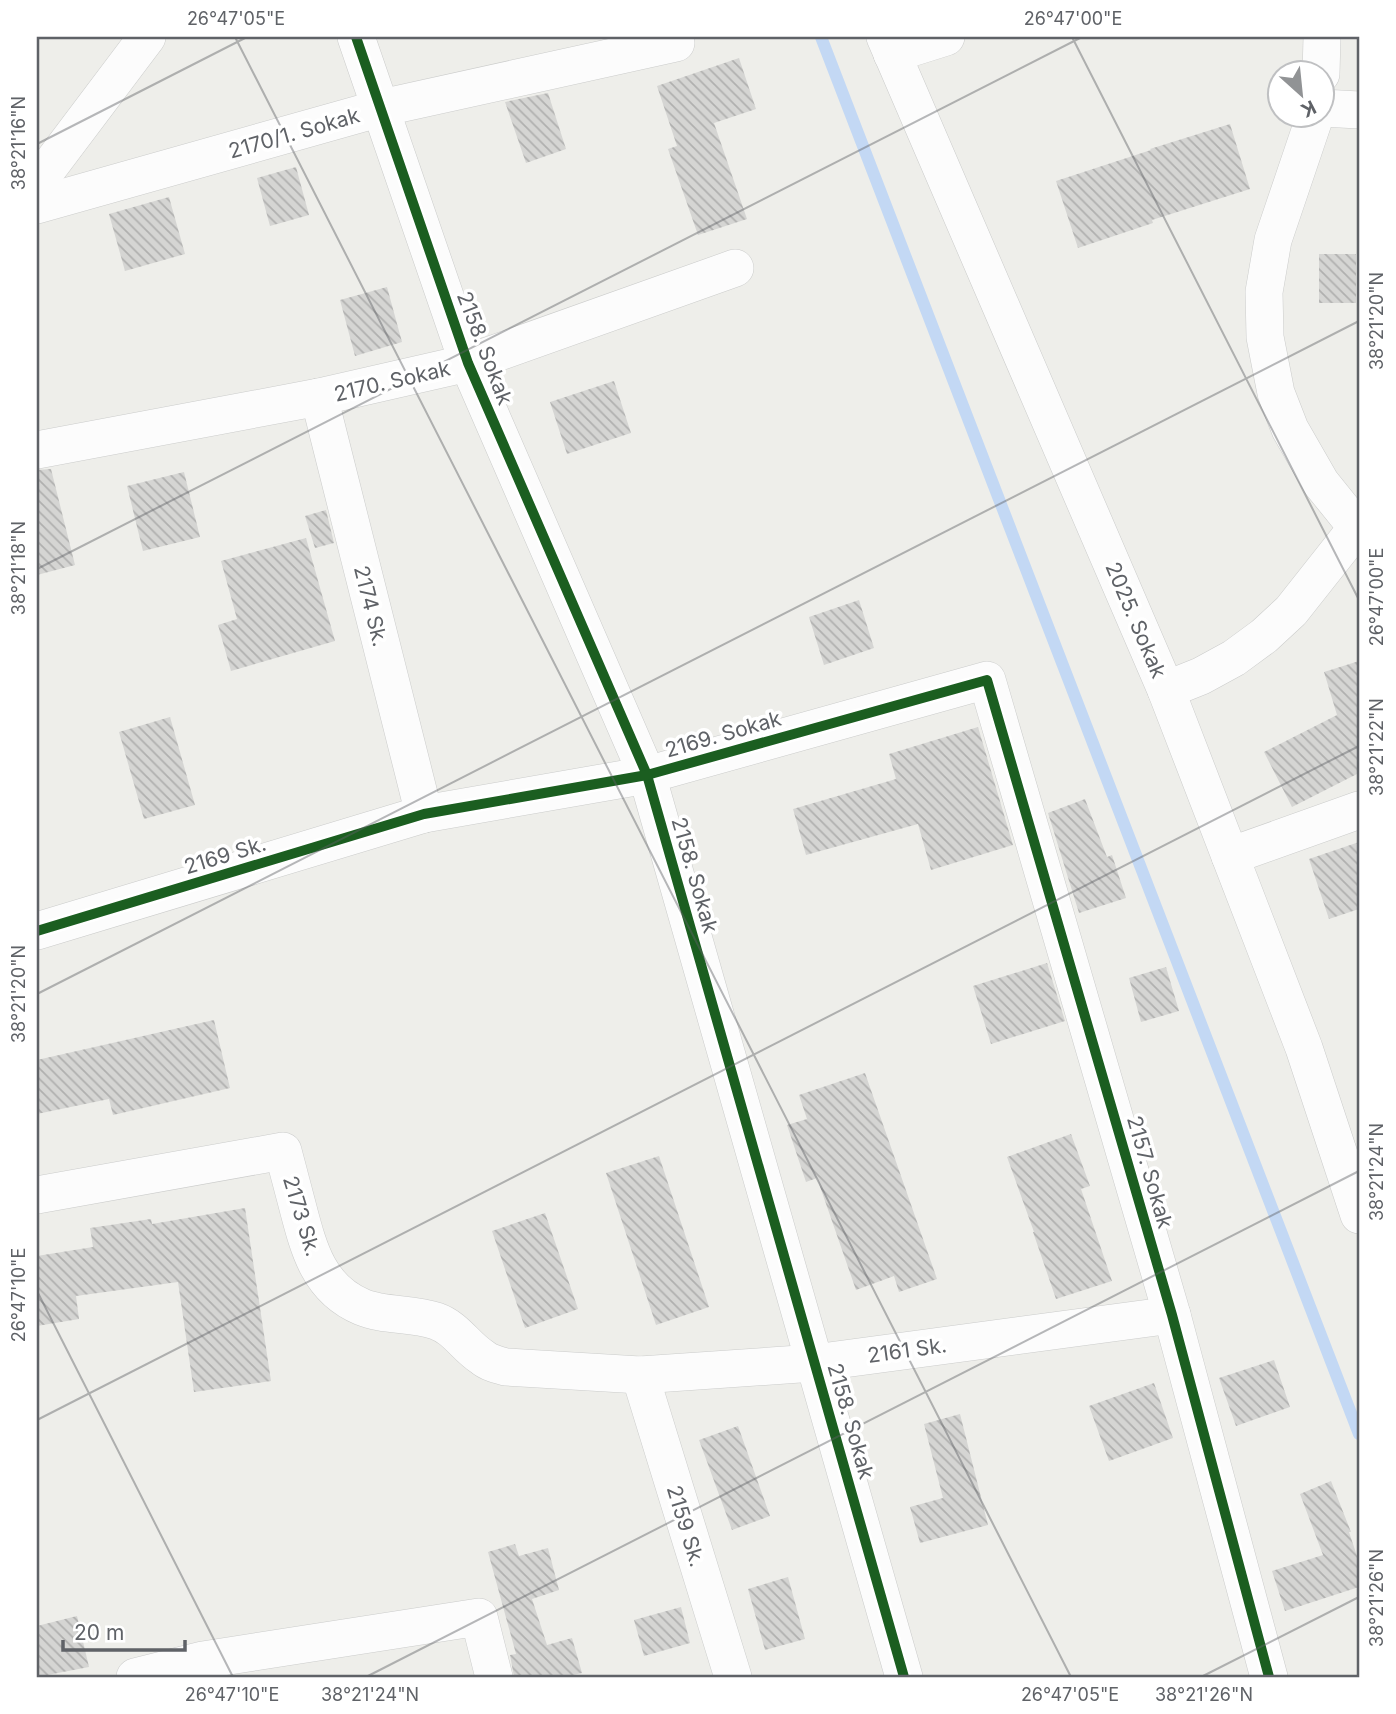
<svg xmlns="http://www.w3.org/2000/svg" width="1396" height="1714" viewBox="0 0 1396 1714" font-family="Inter,sans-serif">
<defs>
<pattern id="building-back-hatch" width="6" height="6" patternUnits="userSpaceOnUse" patternTransform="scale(1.75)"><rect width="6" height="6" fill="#d5d5d3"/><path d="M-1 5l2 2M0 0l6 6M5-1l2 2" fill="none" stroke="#b0b0af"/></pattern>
</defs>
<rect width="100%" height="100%" fill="#eeeeea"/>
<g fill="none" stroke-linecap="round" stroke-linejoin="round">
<!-- stream -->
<polyline stroke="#c3d8f4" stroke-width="12" points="821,37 1359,1434"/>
</g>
<!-- building -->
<g fill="url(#building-back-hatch)">
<polygon points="739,58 756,109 714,123 747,219 698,235 668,149 677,146 657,86"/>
<polygon points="548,93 566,149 526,163 505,102"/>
<polygon points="1230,124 1250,189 1152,220 1153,223 1078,248 1056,181 1151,150 1150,149"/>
<polygon points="296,167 309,215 270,226 257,178"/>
<polygon points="169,197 185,254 125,271 109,214"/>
<rect x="1319" y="254" width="37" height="49"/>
<polygon points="387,287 402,342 355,356 340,300"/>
<polygon points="614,381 631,433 567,454 550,402"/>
<polygon points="51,469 75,565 37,575 37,470"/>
<polygon points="184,472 200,537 143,551 127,486"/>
<polygon points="326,510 334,543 315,548 305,516"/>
<polygon points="306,538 335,641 231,671 218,625 237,619 221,561"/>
<polygon points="859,600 874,648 824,665 809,617"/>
<polygon points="1359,661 1359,773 1292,807 1264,752 1337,715 1324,672"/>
<polygon points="170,717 195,805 144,819 119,732"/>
<polygon points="978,727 1013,845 931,870 918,824 806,855 793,809 896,779 889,754"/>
<polygon points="1085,799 1107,857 1112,855 1126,898 1079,913 1048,813"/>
<polygon points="1359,842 1359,909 1329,919 1309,859"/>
<polygon points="1047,963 1065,1021 991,1044 973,986"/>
<polygon points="1166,967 1179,1011 1141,1022 1129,978"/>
<polygon points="214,1020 230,1088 113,1115 109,1099 37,1114 37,1060"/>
<polygon points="865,1073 937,1279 899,1292 894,1276 856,1290 817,1178 806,1182 787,1125 807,1119 799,1095"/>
<polygon points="1071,1134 1090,1186 1081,1189 1112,1281 1056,1299 1033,1232 1034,1232 1007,1157"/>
<polygon points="659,1156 709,1307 656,1325 606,1173"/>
<polygon points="245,1208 271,1381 194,1392 178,1282 76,1296 79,1319 37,1326 37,1256 93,1247 90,1228 151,1219 152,1224"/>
<polygon points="545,1213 578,1309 525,1328 492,1231"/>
<polygon points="1274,1360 1290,1407 1236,1426 1219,1378"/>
<polygon points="1154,1383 1173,1438 1109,1461 1089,1406"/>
<polygon points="960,1414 988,1525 920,1543 910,1507 943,1498 924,1424"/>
<polygon points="738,1426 770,1516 732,1530 699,1440"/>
<polygon points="1331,1481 1351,1532 1349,1532 1359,1562 1359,1587 1285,1611 1272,1571 1323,1555 1300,1494"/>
<polygon points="515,1544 519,1556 548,1548 559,1590 532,1599 547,1645 572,1638 582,1673 564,1677 514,1677 510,1655 516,1654 488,1552"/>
<polygon points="788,1577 805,1639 765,1650 748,1589"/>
<polygon points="681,1607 690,1643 644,1656 634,1620"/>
<polygon points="77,1616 89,1667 37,1677 37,1626"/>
</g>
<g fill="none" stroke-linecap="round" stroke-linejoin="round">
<!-- minor casing -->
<g stroke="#cbcccb" stroke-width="38">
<g id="minor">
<polyline points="356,37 468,363 647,775 904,1677"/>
<polyline points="885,37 1166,690 1304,1048 1359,1215"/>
<polyline points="892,54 946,37"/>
<polyline points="1321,74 1322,37"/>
<polyline points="1322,108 1359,110"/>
<polyline points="1315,116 1273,240 1264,292 1265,337 1276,393 1290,429 1321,483 1359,530"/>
<polyline points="37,183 147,37"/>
<polyline points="37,205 381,108 676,43"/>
<polyline points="319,397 424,814"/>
<polyline points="37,450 319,397 468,363 735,268"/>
<polyline points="1166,690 1201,676 1234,658 1264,636 1291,611 1359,525"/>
<polyline points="1230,856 1359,810"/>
<polyline points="37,931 424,814 647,775 987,680 1172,1315 1269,1677"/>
<path d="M37,1195L283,1151C288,1170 293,1189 298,1208C309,1250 319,1289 362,1307C383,1316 413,1313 436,1321C456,1328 465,1346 482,1357C489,1363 498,1365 506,1367L640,1375L814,1363L1172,1315"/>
<polyline points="640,1375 733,1677"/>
<polyline points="135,1677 203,1660 479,1617 494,1677"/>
</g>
</g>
<!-- minor -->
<use href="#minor" stroke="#fcfcfc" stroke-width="37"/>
<!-- cycleway casing -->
<g stroke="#fff" stroke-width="15">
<g id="cycleway">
<polyline points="356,37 468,363 647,775 904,1677"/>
<polyline points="37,931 424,814 647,775 987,680 1172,1315 1269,1677"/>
</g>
</g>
<!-- cycleway -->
<use href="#cycleway" stroke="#1b5e20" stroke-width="10"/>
</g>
<!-- ticks -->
<path fill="none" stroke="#5f6267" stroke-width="2" stroke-opacity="0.45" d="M235,37L1071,1677M1072,37L1359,600M37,144L247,37M37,569L1082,37M37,994L1359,321M37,1291L233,1677M37,1420L1359,746M366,1677L1359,1171M1201,1677L1359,1597"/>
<g text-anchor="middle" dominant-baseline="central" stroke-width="7" stroke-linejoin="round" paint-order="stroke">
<!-- street labels -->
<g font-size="21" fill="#5f6267" stroke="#fff">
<text transform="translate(294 133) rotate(-16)">2170/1. Sokak</text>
<text transform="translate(485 348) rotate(69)">2158. Sokak</text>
<text transform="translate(392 381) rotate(-13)">2170. Sokak</text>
<text transform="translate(371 606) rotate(76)">2174 Sk.</text>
<text transform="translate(1136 620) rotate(67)">2025. Sokak</text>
<text transform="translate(723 734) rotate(-16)">2169. Sokak</text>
<text transform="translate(225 855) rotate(-17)">2169 Sk.</text>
<text transform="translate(695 875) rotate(74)">2158. Sokak</text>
<text transform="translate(1150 1172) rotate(74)">2157. Sokak</text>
<text transform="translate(302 1216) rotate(73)">2173 Sk.</text>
<text transform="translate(907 1350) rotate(-8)">2161 Sk.</text>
<text transform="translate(851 1421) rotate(74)">2158. Sokak</text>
<text transform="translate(686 1526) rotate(73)">2159 Sk.</text>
</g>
</g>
<!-- border -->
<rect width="1396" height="1714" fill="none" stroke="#ffffff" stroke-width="77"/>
<!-- north arrow -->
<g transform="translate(1301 94) rotate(153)"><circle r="33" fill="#ffffff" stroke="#bfc0c2" stroke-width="2"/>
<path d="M0-5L12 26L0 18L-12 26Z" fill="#919395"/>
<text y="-10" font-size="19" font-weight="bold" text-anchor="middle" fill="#5f6267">K</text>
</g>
<!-- scale -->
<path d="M63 1640v10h122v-10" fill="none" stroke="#5f6267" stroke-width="3.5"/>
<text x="74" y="1640" font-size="21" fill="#5f6267" stroke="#ffffff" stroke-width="5" paint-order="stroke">20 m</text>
<rect x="38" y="38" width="1320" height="1638" fill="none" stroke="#5f6267" stroke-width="2.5"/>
<g font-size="18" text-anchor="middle" fill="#5f6267">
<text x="236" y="25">26°47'05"E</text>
<text x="1073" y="25">26°47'00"E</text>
<text transform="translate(19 143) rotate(-90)" y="6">38°21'16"N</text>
<text transform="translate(1377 321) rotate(-90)" y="6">38°21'20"N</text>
<text transform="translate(19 568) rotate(-90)" y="6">38°21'18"N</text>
<text transform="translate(1377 597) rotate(-90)" y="6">26°47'00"E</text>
<text transform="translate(1377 747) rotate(-90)" y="6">38°21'22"N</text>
<text transform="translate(19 994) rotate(-90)" y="6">38°21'20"N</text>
<text transform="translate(1377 1172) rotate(-90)" y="6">38°21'24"N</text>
<text transform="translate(19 1295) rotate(-90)" y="6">26°47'10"E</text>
<text transform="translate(1377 1598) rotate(-90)" y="6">38°21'26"N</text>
<text x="232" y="1701">26°47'10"E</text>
<text x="370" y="1701">38°21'24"N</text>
<text x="1070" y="1701">26°47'05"E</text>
<text x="1204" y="1701">38°21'26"N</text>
</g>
</svg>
